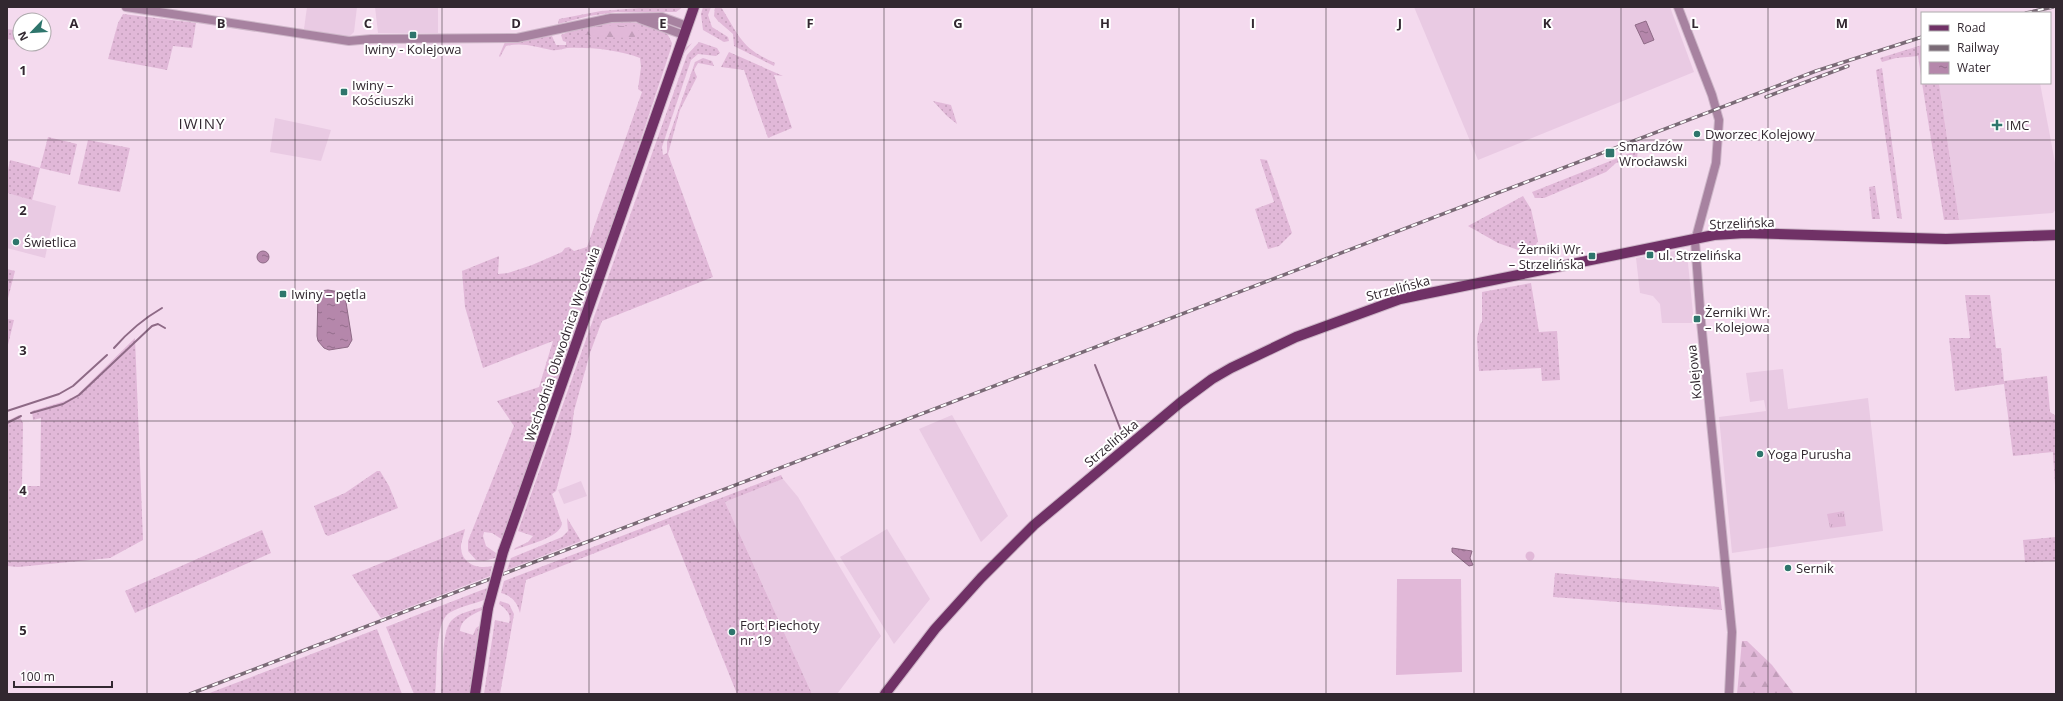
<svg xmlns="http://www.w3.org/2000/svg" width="2063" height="701" viewBox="0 0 2063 701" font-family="'Open Sans',sans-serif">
<defs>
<pattern id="grass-dots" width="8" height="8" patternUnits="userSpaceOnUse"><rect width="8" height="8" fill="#e1b8d8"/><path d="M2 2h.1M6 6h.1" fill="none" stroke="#c29eba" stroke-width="1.8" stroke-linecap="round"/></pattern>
<pattern id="forest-firs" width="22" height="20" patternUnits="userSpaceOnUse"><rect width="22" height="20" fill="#e1b8d8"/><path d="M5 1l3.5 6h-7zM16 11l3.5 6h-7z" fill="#c29eba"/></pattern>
<pattern id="park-tufts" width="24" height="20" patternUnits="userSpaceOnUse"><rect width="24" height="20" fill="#e1b8d8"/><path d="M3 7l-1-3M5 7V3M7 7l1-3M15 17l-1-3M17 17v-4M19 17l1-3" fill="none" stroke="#c29eba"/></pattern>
<pattern id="water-ripples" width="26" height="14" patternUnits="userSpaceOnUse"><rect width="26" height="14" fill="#b587ab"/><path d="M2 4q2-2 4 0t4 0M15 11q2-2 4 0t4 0" fill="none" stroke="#946e8c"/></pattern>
</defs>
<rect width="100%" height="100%" fill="#f4daee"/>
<!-- built -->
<g fill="#e9cae3">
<polygon points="307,7 357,7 354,32 349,37 304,29"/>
<polygon points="375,7 438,7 438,33 378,33"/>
<polygon points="1414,7 1670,7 1694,72 1478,160"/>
<polygon points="1939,83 2040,83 2056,168 2056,209 2053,213 1959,220"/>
<polygon points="275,118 331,130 321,161 270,152"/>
<polygon points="7,193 56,206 45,258 7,248"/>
<polygon points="1674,251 1683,255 1688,263 1694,323 1662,323 1660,304 1653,296 1640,293 1636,258"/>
<polygon points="1783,369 1788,409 1868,398 1883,531 1732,553 1719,417 1766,411 1764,400 1750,402 1746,373"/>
<polygon points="952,415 1008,516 981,542 919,429"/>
<polygon points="783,479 798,497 881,636 837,694 812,694 725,502"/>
<polygon points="581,481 587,496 564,504 558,490"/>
<polygon points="887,529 930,599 894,644 840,557"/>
</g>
<!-- grass -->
<g fill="url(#grass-dots)">
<polygon points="652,7 683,7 676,12 616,12 589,16 558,24 559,19 601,11"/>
<polygon points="703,7 711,7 708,15 712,27 728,37 729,41 724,42 703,30 701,14"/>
<path d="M715,7H721C740,37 741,48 775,63L774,66L734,46L733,34L718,21L714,16Z"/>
<polygon points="123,14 196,23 192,48 173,46 167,70 108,59 118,23"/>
<path d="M615,21L640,23L667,33L672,43L671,48L602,257L503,540L492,533L484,532L483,536L486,546L496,553L495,558L484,561L476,560L468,551V541L514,426L497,401L539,387L553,341L483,368L465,307L462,271L499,256L498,274L508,273L532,265L562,252L565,248L569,247L574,251L587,247L642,92L638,89L641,67L640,58C620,50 589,47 567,48C562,49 556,51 551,50C536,47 523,42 506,46L500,57L499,56L505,42L552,36L556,45H566V42L563,41L561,35C578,27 596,25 615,21Z"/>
<polygon points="7,29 20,31 20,41 7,39"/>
<path d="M699,42L717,48L720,53L716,56L698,54L691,60L662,147L663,155L667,153V142L695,62L703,58L712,61L714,66L698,63L694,70L697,77L680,110L668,154L713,277L602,321L590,353L574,411L571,435L556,491L552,494L562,524C559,538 527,545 514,550L515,548L528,542L533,536L518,531L687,55Z"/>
<polygon points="692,43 684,53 524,506 684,49"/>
<polygon points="1922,45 1922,82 1918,56 1896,58 1882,62 1880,58"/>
<polygon points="729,52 783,76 774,75 792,128 768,138 744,70 721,67"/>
<polygon points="1882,68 1902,219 1897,218 1876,70"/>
<polygon points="1922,83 1939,83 1959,220 1944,220"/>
<polygon points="933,101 951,105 957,124 947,116"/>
<polygon points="48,137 77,144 70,175 40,168 32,200 7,193 7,175 10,160 40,168"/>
<polygon points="88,140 130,148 120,192 78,184"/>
<polygon points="1638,150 1637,158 1616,163 1606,172 1544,198 1535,198 1532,192"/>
<polygon points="1260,159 1267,160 1292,233 1279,246 1268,249 1255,209 1274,202"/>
<polygon points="1875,186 1880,219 1872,219 1869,187"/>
<polygon points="1523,196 1531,209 1538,241 1530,254 1498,243 1468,226"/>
<polygon points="7,269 15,271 7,302"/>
<polygon points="1531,283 1539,332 1557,331 1560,380 1542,381 1541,368 1479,371 1477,338 1480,324 1482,322 1482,292"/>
<polygon points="1965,295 1990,295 1996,348 2001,348 2004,381 2047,376 2050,412 2056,416 2056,502 2053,452 2013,456 2004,384 1955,391 1949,338 1970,338"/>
<polygon points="7,319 14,320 7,349"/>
<polygon points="135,338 143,540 110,558 18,567 7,566 7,421 19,415 23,423 22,486 40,486 41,418 33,420 32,411 65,401 77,395"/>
<polygon points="377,471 380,471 389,486 398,508 328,536 325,534 314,506 345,493"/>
<path d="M781,475L783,479L725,502L812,694H737L669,524L526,580L520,613C517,602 512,596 501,593L504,581Z"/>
<polygon points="567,518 581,541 507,570 511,558 562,537 568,531"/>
<path d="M465,529C464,534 462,540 461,545C460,563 477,570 492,566L490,576L381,618L352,575Z"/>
<polygon points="262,530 271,553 135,613 125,591"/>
<polygon points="2056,537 2056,561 2025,562 2023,540"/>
<polygon points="1555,573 1719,587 1722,610 1553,597"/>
<path d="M487,588L484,600C473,604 459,607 449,613C433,624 438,676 435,694H414L386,627Z"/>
<path d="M500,601L509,604L514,614L500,694H484L495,620L509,623C512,614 506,609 499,604Z"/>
<path d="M482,607V610C472,615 461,619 460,631L473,635L476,628L479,626L471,694H441C443,678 441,632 451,621C458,613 473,610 482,607Z"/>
<polygon points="377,629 402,694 207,694"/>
</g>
<!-- forest -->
<g fill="url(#forest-firs)">
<polygon points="604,25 641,27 634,38 596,37 585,34 584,29"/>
<polygon points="1742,641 1747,641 1772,665 1794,694 1737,694"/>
</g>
<!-- park -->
<polygon fill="url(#park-tufts)" points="1844,511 1846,526 1830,528 1827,514"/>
<!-- garden -->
<g fill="#e1b8d8">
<circle cx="1530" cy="556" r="4.5"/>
<polygon points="1397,579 1461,579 1462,672 1396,675"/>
</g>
<!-- water -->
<g fill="url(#water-ripples)" stroke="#8e6a86">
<polygon points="1646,21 1654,40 1644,44 1635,25"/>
<circle cx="263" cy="257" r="6"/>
<polygon points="328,290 340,292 345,296 352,340 348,347 329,350 324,348 318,341 317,336 318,293 320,291"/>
<polygon points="1452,548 1472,551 1470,558 1473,565 1469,566 1452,552"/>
</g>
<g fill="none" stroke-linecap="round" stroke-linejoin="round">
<!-- stream -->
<g stroke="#8e6a86" stroke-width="2">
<path d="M114,348C128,332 143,319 162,308"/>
<polyline points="1095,365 1124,438"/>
<polyline points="7,411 59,394 73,386 107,355"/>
<polyline points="31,413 63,404 79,395 152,326 158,324 165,328"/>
<polyline points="7,423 21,416"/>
</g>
<!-- minor casing -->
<g stroke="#cdb6c8" stroke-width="10">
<g id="minor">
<polyline points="126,7 349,41 371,39 517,38 611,18 662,17 687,26"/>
<polyline points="1678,7 1712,95 1719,120 1716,163 1695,241 1701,322 1732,632 1729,694"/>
<polyline points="640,19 684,35"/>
</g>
</g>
<!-- major casing -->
<g stroke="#cdb6c8" stroke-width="12">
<g id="major">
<polyline points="503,552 694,7"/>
<polyline points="475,694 488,608"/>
<polyline points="885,694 935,629 981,578 1034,525 1181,402 1212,379 1231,368 1296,337 1400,299 1714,235 1745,233 1946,239 2056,235"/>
</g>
</g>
<!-- minor -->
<use href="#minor" stroke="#a782a0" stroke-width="8"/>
<!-- major -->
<use href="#major" stroke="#703166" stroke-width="10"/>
<!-- rail casing -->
<g stroke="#7a6a76" stroke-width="3.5">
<g id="rail">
<polyline points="2026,13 2053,7"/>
<polyline points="1766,97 1848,66"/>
<polyline points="190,694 1816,71 1922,37"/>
</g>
</g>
<!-- rail -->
<use href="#rail" stroke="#fff" stroke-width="2" stroke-dasharray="6" stroke-linecap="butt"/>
<!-- major-bridge casing -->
<g stroke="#cdb6c8" stroke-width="12" stroke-linecap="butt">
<polyline id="major-bridge" points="488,608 503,552"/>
</g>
<!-- major-bridge -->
<use href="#major-bridge" stroke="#703166" stroke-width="10"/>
</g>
<!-- grid -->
<path fill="none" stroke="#322830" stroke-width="1" stroke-opacity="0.55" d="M147,7V694M295,7V694M442,7V694M589,7V694M737,7V694M884,7V694M1032,7V694M1179,7V694M1326,7V694M1474,7V694M1621,7V694M1768,7V694M1916,7V694M7,140H2056M7,280H2056M7,421H2056M7,561H2056"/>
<!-- markers -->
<g fill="#2e756c" stroke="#fff" stroke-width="1.5">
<rect x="409" y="31" width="8" height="8" rx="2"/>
<rect x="340" y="88" width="8" height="8" rx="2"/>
<path d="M1995 119h4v4h4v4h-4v4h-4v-4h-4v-4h4z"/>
<circle cx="1697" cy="134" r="4"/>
<rect x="1605" y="148" width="10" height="10" rx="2"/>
<circle cx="16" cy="242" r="4"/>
<rect x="1646" y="251" width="8" height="8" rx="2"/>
<rect x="1588" y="252" width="8" height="8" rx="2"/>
<rect x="279" y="290" width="8" height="8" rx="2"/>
<rect x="1693" y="315" width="8" height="8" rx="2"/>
<circle cx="1760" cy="454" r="4"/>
<circle cx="1788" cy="568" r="4"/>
<circle cx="732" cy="632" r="4"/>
</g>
<g text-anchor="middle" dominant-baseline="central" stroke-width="4" stroke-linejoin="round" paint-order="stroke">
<!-- poi labels -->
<g font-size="13" fill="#322830" stroke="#fff" text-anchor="start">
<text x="413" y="49" text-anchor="middle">Iwiny - Kolejowa</text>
<text x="352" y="85">Iwiny –<tspan x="352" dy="15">Kościuszki</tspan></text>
<text x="2006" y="125">IMC</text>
<text x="1705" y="134">Dworzec Kolejowy</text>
<text x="1619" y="146">Smardzów<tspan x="1619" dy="15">Wrocławski</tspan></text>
<text x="24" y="242">Świetlica</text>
<text x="1584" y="249" text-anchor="end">Żerniki Wr.<tspan x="1584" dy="15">– Strzelińska</tspan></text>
<text x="1658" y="255">ul. Strzelińska</text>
<text x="291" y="294">Iwiny – pętla</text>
<text x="1705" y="312">Żerniki Wr.<tspan x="1705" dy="15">– Kolejowa</tspan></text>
<text x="1768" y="454">Yoga Purusha</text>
<text x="1796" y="568">Sernik</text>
<text x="740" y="625">Fort Piechoty<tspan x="740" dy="15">nr 19</tspan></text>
</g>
<!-- street labels -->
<g font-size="13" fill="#322830" stroke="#fff">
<text transform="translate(1742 223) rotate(-2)">Strzelińska</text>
<text transform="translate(1398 288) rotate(-15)">Strzelińska</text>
<text transform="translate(562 344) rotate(-71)">Wschodnia Obwodnica Wrocławia</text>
<text transform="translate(1694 372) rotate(-96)">Kolejowa</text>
<text transform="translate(1111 443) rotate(-40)">Strzelińska</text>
</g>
<!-- quarter labels -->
<g font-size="15" letter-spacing="1" fill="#322830" stroke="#fff">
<text x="202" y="123">IWINY</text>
</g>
</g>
<g font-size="13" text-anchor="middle" font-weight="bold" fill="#322830" stroke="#fff" stroke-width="4" stroke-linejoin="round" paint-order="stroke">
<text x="74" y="28">A</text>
<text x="221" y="28">B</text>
<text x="368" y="28">C</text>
<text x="516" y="28">D</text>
<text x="663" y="28">E</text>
<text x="810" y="28">F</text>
<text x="958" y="28">G</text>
<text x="1105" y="28">H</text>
<text x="1253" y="28">I</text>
<text x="1400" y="28">J</text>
<text x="1547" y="28">K</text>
<text x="1695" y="28">L</text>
<text x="1842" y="28">M</text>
<text x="23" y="75">1</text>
<text x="23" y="215">2</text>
<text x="23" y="355">3</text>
<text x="23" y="495">4</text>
<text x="23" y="635">5</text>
</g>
<!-- border -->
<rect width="2063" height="701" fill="none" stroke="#322830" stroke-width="16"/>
<!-- legend -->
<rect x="1921" y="12" width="130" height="72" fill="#ffffff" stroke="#ada9ac"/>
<rect x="1929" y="25" width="20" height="6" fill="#703166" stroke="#ada9ac"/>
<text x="1957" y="32" font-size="12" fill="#322830">Road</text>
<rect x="1929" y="45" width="20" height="6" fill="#7a6a76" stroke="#ada9ac"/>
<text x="1957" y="52" font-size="12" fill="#322830">Railway</text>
<rect x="1929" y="62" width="20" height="12" fill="url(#water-ripples)" stroke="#ada9ac"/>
<text x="1957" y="72" font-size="12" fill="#322830">Water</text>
<!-- north arrow -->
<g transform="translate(32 32) rotate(245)"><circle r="19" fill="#ffffff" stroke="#ada9ac"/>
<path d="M0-3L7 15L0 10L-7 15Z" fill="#2e756c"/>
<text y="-6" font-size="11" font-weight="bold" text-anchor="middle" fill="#322830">N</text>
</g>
<!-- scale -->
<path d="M14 681v6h98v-6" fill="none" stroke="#322830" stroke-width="2"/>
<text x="20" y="681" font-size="12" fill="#322830" stroke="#ffffff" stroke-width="3" paint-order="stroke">100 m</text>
</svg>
